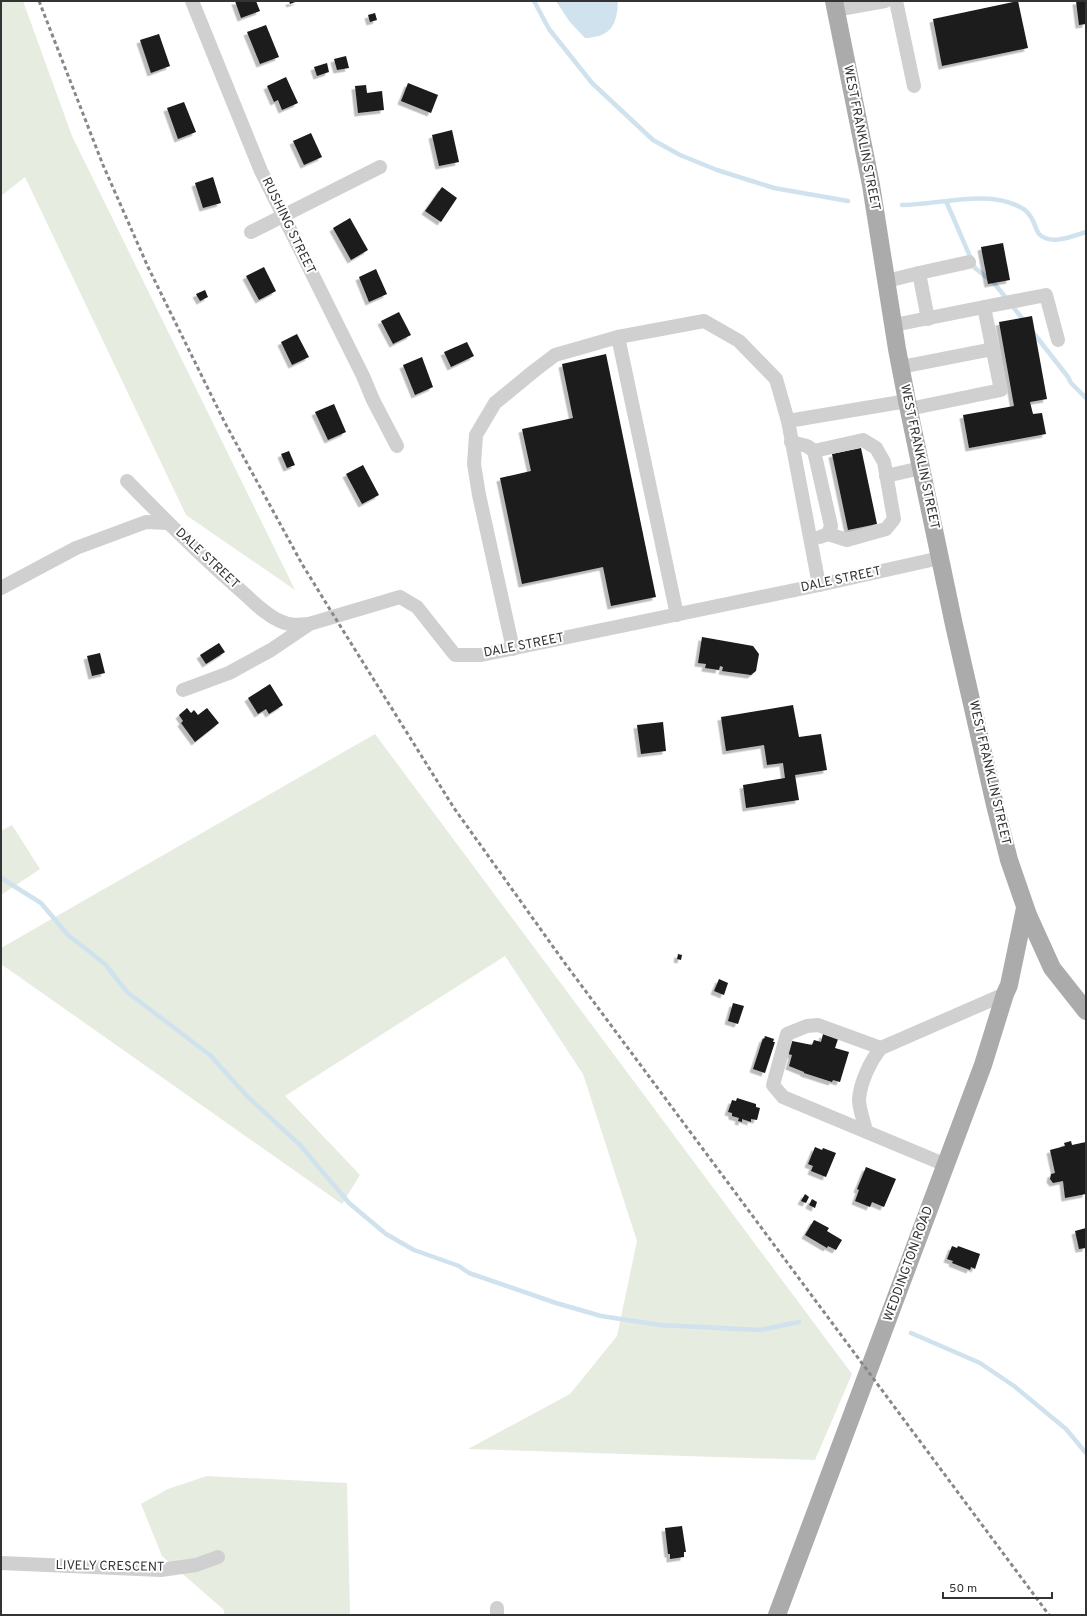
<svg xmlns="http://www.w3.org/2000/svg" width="1087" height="1616" viewBox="0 0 1087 1616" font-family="Overpass,sans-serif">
<defs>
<filter id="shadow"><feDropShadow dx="-3.5" dy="3.5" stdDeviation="0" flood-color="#0004"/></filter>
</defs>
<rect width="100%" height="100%" fill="#fff"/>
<!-- green -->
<g fill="#e6ecdf">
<polygon points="1,1 23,1 72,136 295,590 186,515 25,177 1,196"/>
<polygon points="375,734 852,1374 815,1460 468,1449 570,1394 617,1336 637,1241 583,1074 505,956 285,1096 360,1175 342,1204 1,964 1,948"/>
<polygon points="12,825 40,869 1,895 1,831"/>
<polygon points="207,1476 347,1483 350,1615 224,1615 224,1610 162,1556 141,1504 168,1489"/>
</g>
<!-- water -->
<path fill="#cfe2ee" d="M556,1H618C617,25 611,37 585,38L569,21Z"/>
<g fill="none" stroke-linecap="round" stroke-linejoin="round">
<!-- stream -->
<g stroke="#cfe2ee" stroke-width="4.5">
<polyline points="534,1 549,29 592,83 653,140 680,155 717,170 774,188 848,201"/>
<polyline points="946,201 975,268 994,283 1025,322"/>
<path d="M902,205C938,205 987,189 1020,207C1027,210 1031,216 1034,223C1035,226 1037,231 1039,234C1051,246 1073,236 1086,232"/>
<polyline points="1032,331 1068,377 1071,383 1086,398"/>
<polyline points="1,878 41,903 68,935 105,964 127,992 210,1055 247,1096 300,1145 349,1203 386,1234 414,1250 459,1266 469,1273 556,1303 601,1316 660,1325 760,1330 799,1322"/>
<polyline points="911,1333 980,1363 1014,1386 1066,1429 1086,1453"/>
</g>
</g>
<!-- building -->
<g fill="#1a1a1a" filter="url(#shadow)">
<polygon points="235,1 256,1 260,11 241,18"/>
<polygon points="289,1 298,1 290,4"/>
<polygon points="1018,1 1028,48 942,66 933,19"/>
<polygon points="1076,1 1086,1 1086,24 1079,25"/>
<polygon points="375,13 377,20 370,22 368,15"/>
<polygon points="266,25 279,57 260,64 247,32"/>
<polygon points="159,34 170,66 151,73 140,40"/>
<polygon points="346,56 349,68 337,70 334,59"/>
<polygon points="327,63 329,72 317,76 314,67"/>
<polygon points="286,77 298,103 282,110 278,100 274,102 267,86"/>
<polygon points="408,83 438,95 431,113 401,101"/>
<polygon points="366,85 367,93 382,91 384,110 358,113 355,86"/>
<polygon points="184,102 196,132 178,139 167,108"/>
<polygon points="452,130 459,162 439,166 432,135"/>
<polygon points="311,133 322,157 304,165 293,141"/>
<polygon points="213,177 221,203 203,208 195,183"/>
<polygon points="442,187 457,198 441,222 425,211"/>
<polygon points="350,218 368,250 351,260 333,228"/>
<polygon points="1003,243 1010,280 988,284 981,247"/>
<polygon points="264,267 276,291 259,300 246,276"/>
<polygon points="376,269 387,294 369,302 359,277"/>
<polygon points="205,290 208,297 200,301 196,294"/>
<polygon points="399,312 411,335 393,344 381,321"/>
<polygon points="1032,316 1047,399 1030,402 1033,414 1042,413 1046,434 969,448 963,415 1014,406 999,322"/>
<polygon points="297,334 309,357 292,365 281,342"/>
<polygon points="467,342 474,356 451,367 444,352"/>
<polygon points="606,354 656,597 611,606 603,567 522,584 500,478 531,471 522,429 573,418 562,364"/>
<polygon points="422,357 433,387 415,395 403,365"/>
<polygon points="334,404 346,432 328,440 315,412"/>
<polygon points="861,448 877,524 848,530 832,454"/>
<polygon points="289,451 295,465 287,468 281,454"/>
<polygon points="363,465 379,495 362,504 346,474"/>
<polygon points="702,637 753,646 759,654 756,671 751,675 722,671 723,667 720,666 719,670 705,668 706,664 698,663"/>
<polygon points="219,643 225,652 206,664 200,655"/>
<polygon points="100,653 105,673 92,676 87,656"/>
<polygon points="270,684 283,705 269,714 266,709 258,714 248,698"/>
<polygon points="793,705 799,737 821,734 827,770 795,775 799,800 746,808 743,785 785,778 783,763 767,765 764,745 726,751 721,717"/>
<polygon points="187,708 191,713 194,710 198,715 207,708 219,723 195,742 181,723 183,721 179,715"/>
<polygon points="663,722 666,751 641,754 637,725"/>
<polygon points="678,954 682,955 681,960 677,959"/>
<polygon points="719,979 728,983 724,995 714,991"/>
<polygon points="733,1003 744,1006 738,1024 728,1021"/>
<polygon points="823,1034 838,1039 835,1048 849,1052 840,1082 833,1080 832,1082 804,1073 804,1072 789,1066 792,1055 788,1054 792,1041 812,1045 814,1040 821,1042"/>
<polygon points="765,1036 774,1039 773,1042 775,1042 765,1073 753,1069 763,1038 764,1039"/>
<polygon points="737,1098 756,1104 756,1107 760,1108 757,1120 751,1119 751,1122 742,1119 742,1122 738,1121 739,1118 732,1116 732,1113 728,1112 732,1100 736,1101"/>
<polygon points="1071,1141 1072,1145 1086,1142 1086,1194 1065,1198 1063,1181 1053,1183 1050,1179 1051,1174 1055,1173 1050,1150 1065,1146 1064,1143"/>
<polygon points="815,1147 822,1150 823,1148 836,1153 826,1177 811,1171 813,1166 808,1164"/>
<polygon points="866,1167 896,1179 884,1207 872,1202 870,1207 855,1201 859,1190 857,1189"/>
<polygon points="805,1194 809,1197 806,1203 801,1201"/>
<polygon points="812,1199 817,1202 815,1208 809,1205"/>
<polygon points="814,1220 829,1228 827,1231 842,1240 836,1250 828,1246 827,1248 805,1235"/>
<polygon points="1086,1228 1086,1248 1079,1249 1075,1231"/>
<polygon points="952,1246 957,1248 958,1246 980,1254 975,1269 971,1267 970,1270 952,1263 953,1261 947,1259"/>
<polygon points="682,1526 686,1552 684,1552 684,1557 670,1559 670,1554 668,1554 665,1528"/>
</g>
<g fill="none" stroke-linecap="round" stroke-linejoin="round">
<!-- minor -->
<g stroke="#d0d0d0" stroke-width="14">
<polyline points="192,1 261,171 363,376 373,400 397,446"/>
<polyline points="896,1 914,86"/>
<polyline points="835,10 885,1"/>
<polyline points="251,232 380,167"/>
<polyline points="887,281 919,273"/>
<polyline points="984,307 1046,295 1058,340"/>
<polyline points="928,319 919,273 969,262"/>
<polyline points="894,325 984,307 1001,390 909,409"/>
<polyline points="901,367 993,349"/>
<polyline points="791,442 807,446 814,451 831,526 828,534 820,537"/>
<polyline points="814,451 863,440 876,448 884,462 894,519 886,529 847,540 828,534"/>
<polyline points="886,476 921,468"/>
<path d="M127,481C163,518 200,555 239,589C252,600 264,614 280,621C290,626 299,625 309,624L400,597L417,607L455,655H481L819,585L940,558"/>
<polyline points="819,585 788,421 907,401"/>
<polyline points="1,588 76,548 146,522 168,523"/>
<polyline points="677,615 618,337 704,321 739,341 776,379 788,421"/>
<polyline points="513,649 479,495 474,464 476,435 495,403 534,371 555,355 618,337"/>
<polyline points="183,690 229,673 271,650 308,625"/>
<polyline points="881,1048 818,1025 807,1026 787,1034 773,1085 783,1097 946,1165"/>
<path d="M866,1131C864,1121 859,1109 859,1100C860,1082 871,1060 881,1048L1005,994"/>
<polyline points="1,1563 161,1570 196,1565 218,1557"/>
<polyline points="497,1615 497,1608"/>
</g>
<!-- major -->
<g stroke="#ababab" stroke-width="18">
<polyline points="834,1 871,185 897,349 907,401 954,625 995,805 1009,860 1028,915 1052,968 1086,1011"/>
<polyline points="777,1615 983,1065 1005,994 1009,985 1025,908"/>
</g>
<!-- rail -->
<polyline stroke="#888" stroke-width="3" stroke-dasharray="4 3" stroke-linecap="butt" points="39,1 103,165 148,267 225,423 302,564 334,616 454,808 564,962 1049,1615"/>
</g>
<g text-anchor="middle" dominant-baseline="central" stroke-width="4" stroke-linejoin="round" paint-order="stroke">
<!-- street labels -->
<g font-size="13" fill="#333" stroke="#fff">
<text transform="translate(861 138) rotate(79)">WEST FRANKLIN STREET</text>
<text transform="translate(288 226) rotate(64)">RUSHING STREET</text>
<text transform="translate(919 457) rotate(78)">WEST FRANKLIN STREET</text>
<text transform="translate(207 559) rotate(43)">DALE STREET</text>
<text transform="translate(841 580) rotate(-12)">DALE STREET</text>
<text transform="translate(524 646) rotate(-11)">DALE STREET</text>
<text transform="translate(989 773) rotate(77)">WEST FRANKLIN STREET</text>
<text transform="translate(909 1264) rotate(-70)">WEDDINGTON ROAD</text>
<text transform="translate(110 1567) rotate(1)">LIVELY CRESCENT</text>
</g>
</g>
<!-- border -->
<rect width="1087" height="1616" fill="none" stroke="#333333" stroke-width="4"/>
<!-- scale -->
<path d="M943 1592v6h109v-6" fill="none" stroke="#333333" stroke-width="2"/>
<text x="949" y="1592" font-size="12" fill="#333333" stroke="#ffffff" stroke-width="3" paint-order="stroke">50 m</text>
</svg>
